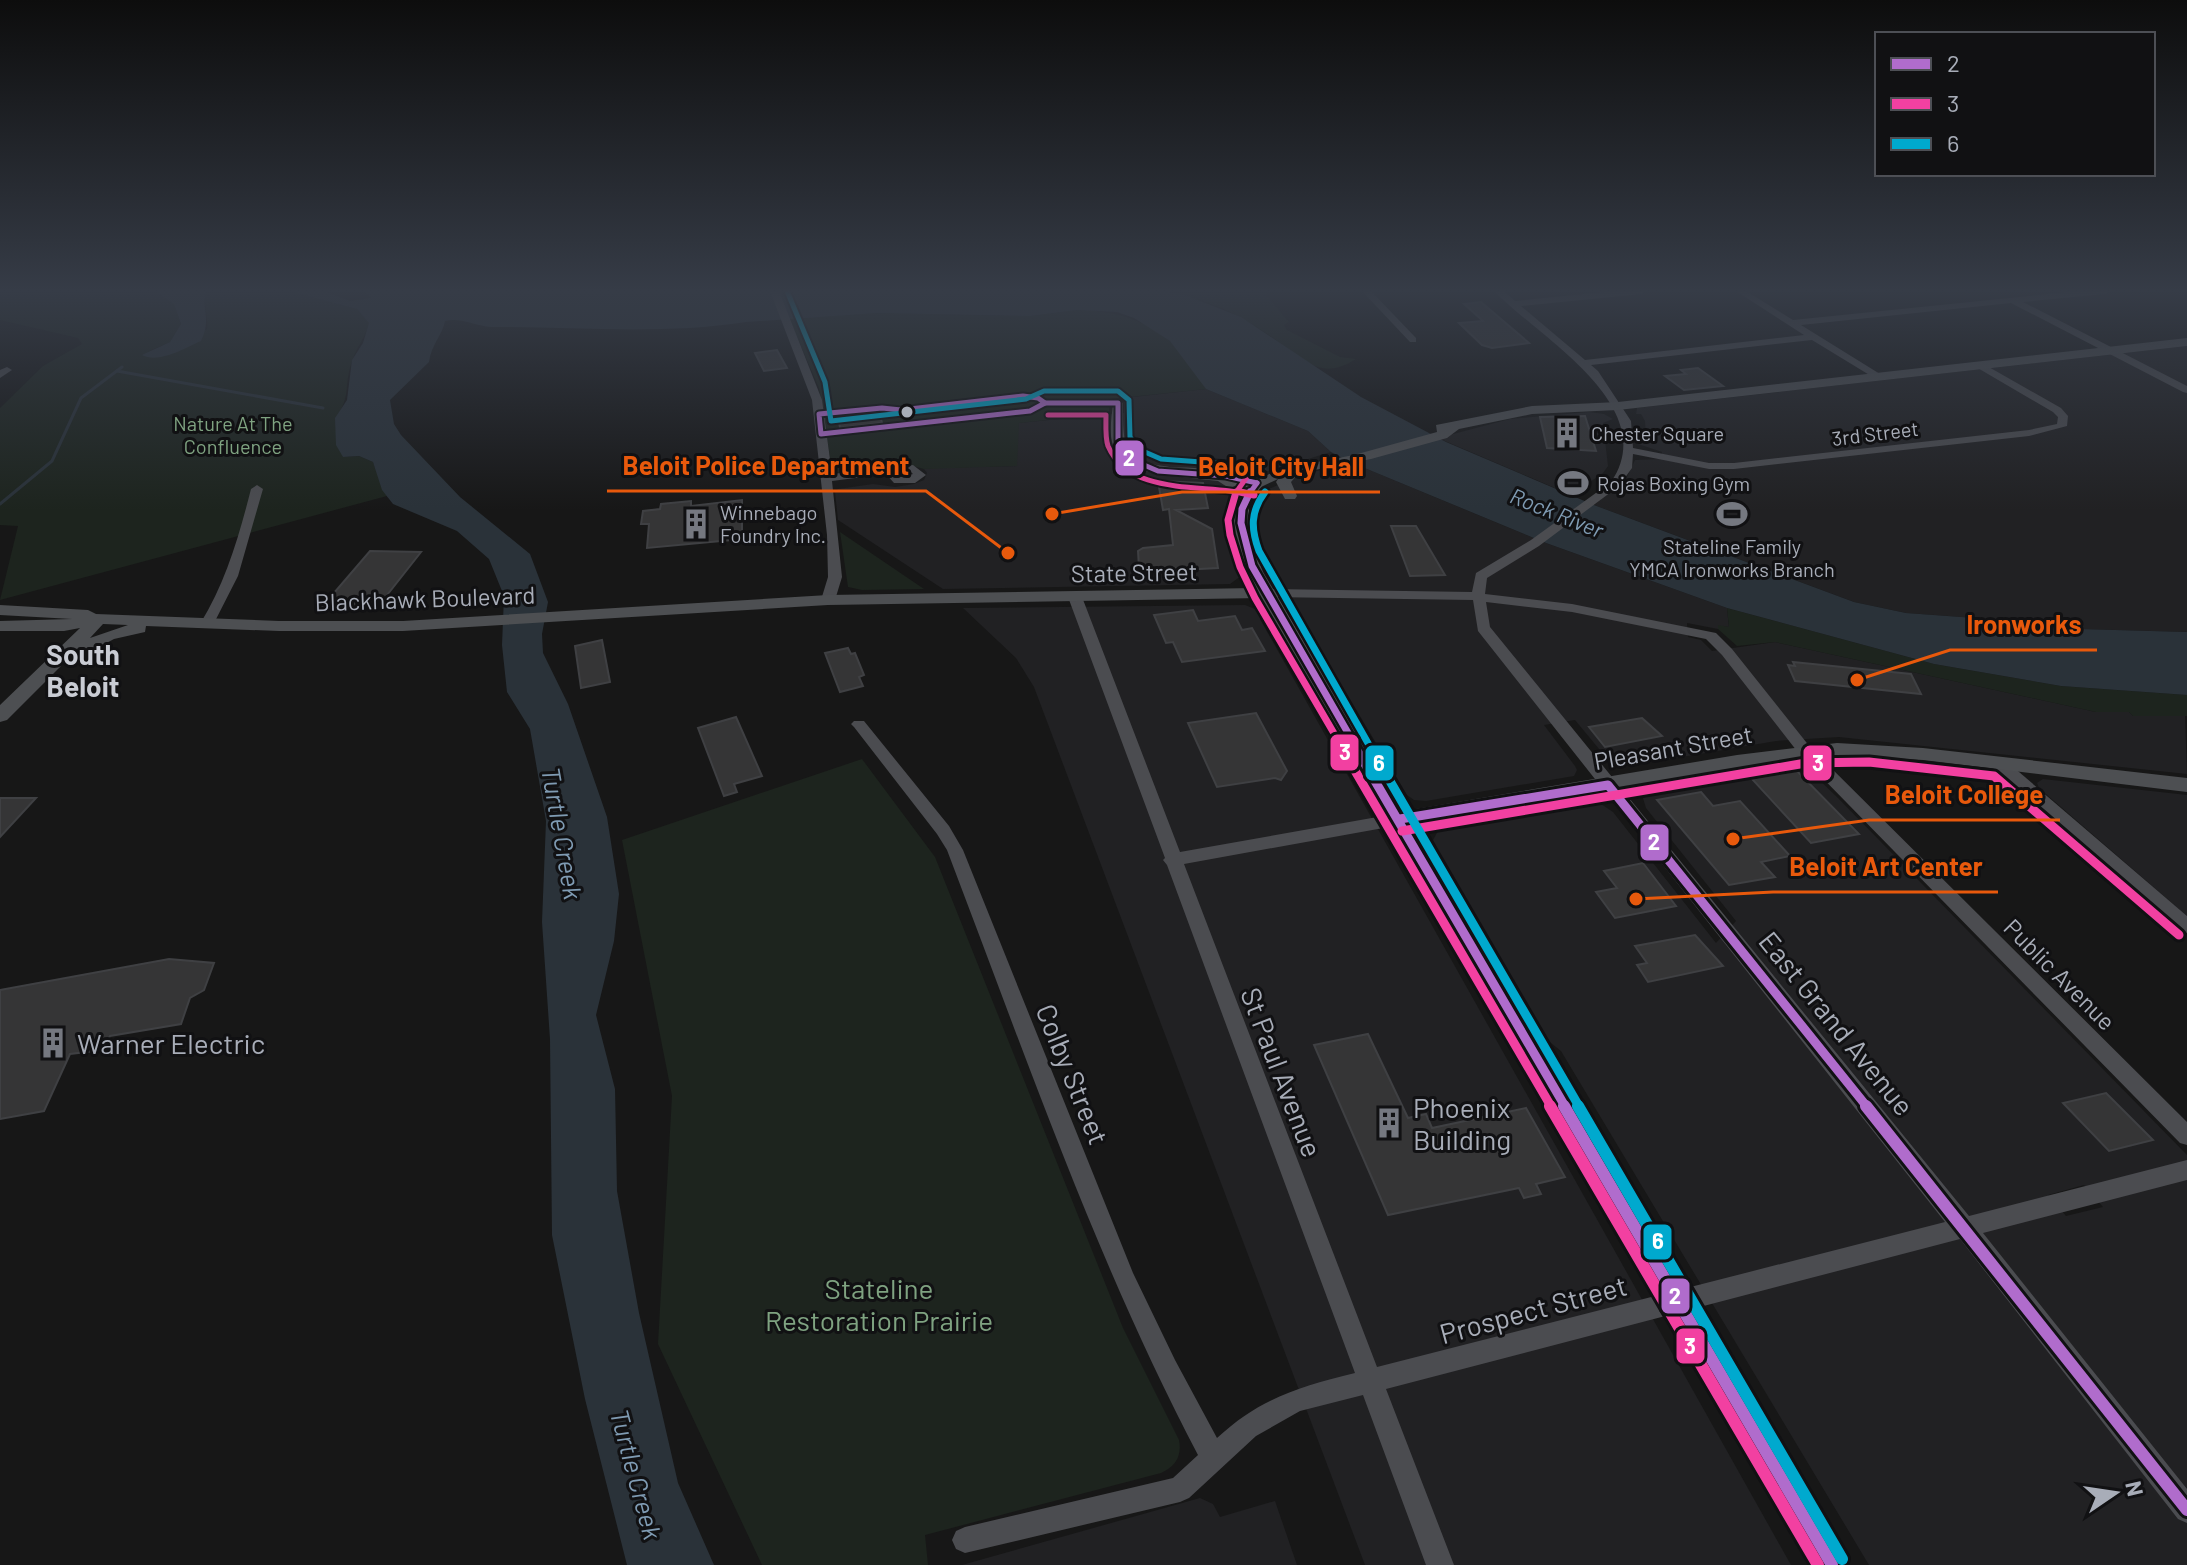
<svg xmlns="http://www.w3.org/2000/svg" width="2187" height="1565" viewBox="0 0 2187 1565" font-family="Barlow,sans-serif">
<rect width="100%" height="100%" fill="#171717"/>
<!-- built -->
<g fill="#212123" fill-rule="evenodd">
<polygon points="2187,346 2187,632 2044,628 1975,618 1906,613 1854,602 1594,505 1627,477 1635,460 1661,459 1662,452 1635,443 1646,438 1645,421 1641,414 1636,414 1637,408"/>
<polygon points="1206,389 1308,431 1331,452 1258,474 1220,468 1192,468 1221,480 1233,491 1227,503 1226,516 1241,576 1230,584 943,589 838,520 835,492 838,489 873,484 895,487 914,484 924,480 927,473 924,469 928,468 1016,466 1018,423 1124,413 1124,398"/>
<polygon points="1589,412 1604,414 1613,419 1603,423 1608,466 1603,473 1571,495 1438,438 1510,419"/>
<polygon points="1350,462 1546,543 1727,608 1729,627 1718,626 1718,629 1687,623 1688,637 1701,640 1712,651 1775,642 2096,712 2129,712 2133,716 2185,714 2187,774 1839,737 1776,741 1623,767 1609,761 1575,720 1544,725 1575,766 1577,770 1574,776 1426,801 1414,800 1407,795 1317,644 1270,576 1255,526 1253,507 1262,492 1296,477"/>
<polygon points="1245,605 1260,611 1260,619 1791,1565 1365,1565 1034,687 1016,658 963,608"/>
<path d="M1795,767L1812,773L1838,798L2187,1155V1565H1869L1561,1051L1546,1039L1447,872L1433,840L1438,831L1448,827L1593,802L1601,804L1613,812L1716,943L1736,921L1646,808L1642,795ZM2084,1185L2103,1207L2066,1216L2048,1195Z"/>
<polygon points="2043,779 2187,795 2187,916 2039,788 2037,783"/>
<polygon points="1200,1498 1213,1504 1220,1517 1275,1501 1297,1565 962,1565"/>
</g>
<!-- green -->
<g fill="#1d241e">
<path d="M0,291H155L174,304L181,324L170,342L147,352L207,329C209,316 202,304 206,291H289L357,309L370,323C365,337 355,350 351,364C344,388 351,395 336,418L343,457L359,456L373,462L387,496L0,600L18,526L0,525V408L43,366L82,344L78,338L0,320Z"/>
<path d="M1162,291H1270L1266,295L1289,322L1284,325L1287,330L1340,357L1356,359C1323,380 1308,363 1280,343C1267,333 1252,324 1238,316C1215,303 1188,296 1162,291Z"/>
<path d="M1077,310C1135,310 1180,335 1206,389L1110,399L1109,413L1019,423L1017,466L924,469L906,464L839,473L832,469L819,388L789,318L877,313L1030,316Z"/>
<polygon points="840,532 924,589 862,590 848,587"/>
<polygon points="1727,608 1934,664 2061,686 2187,695 2187,716 2133,716 2129,712 2096,712 1775,642 1737,646 1718,629 1718,625 1729,627"/>
<path d="M862,759L935,857L1123,1328L1179,1440C1182,1456 1176,1466 1161,1473L925,1535L928,1565H762L658,1344L672,1096L622,840Z"/>
</g>
<!-- water -->
<g fill="#2a3239">
<path d="M155,291H206C201,310 212,319 201,341C185,348 159,364 142,355L170,342L181,324L174,304Z"/>
<path d="M289,291H324L350,301L371,298L365,291H1162L1185,295L1241,317L1361,397L1446,442L1594,505L1854,602L1906,613L1975,618L2044,628L2187,632V695L2061,686L1934,664L1727,608L1546,543L1350,462L1331,452L1308,431L1206,389L1170,341L1134,318L1117,312L1077,310L1030,316L877,313L746,322C664,335 575,327 491,327C475,326 461,317 445,321C443,334 431,345 429,362L390,400L394,424L401,435L460,497L530,554L548,602L542,634L543,653L568,704L607,817L619,894L614,941L596,1015L615,1089L617,1191L639,1313L678,1483L714,1565H627L585,1399L552,1235L550,1039L542,922L546,821L530,729L507,692L502,645L504,596L489,559L457,531L393,504L382,490L373,462L359,456L343,457L336,445L335,418L347,400L352,360L363,343L369,323L357,309Z"/>
</g>
<g fill="none" stroke-linecap="round" stroke-linejoin="round">
<!-- stream -->
<g stroke="#2a3239" stroke-width="3">
<polyline points="117,371 323,408"/>
<polyline points="0,504 52,461 81,398 122,367"/>
</g>
</g>
<!-- building -->
<g fill="#353536" stroke="#3f4043" stroke-width="2">
<polygon points="1481,302 1529,343 1492,348 1482,345 1459,323 1483,321 1464,304"/>
<polygon points="777,350 787,368 764,371 755,353"/>
<polygon points="1698,368 1723,386 1684,390 1665,376 1686,374 1681,370"/>
<polygon points="879,411 882,423 840,428 838,415"/>
<polygon points="1585,416 1596,451 1547,448 1540,417"/>
<polygon points="1158,481 1203,483 1208,508 1176,510 1212,529 1218,568 1180,570 1172,567 1167,570 1144,571 1139,568 1138,551 1143,548 1173,545 1169,509 1163,510"/>
<polygon points="742,500 742,539 647,548 649,524 641,524 643,511 660,509 661,504 691,501 691,506"/>
<polygon points="1391,526 1416,526 1445,575 1410,576"/>
<polygon points="370,551 421,552 376,609 321,608"/>
<polygon points="1193,610 1198,621 1235,616 1242,630 1252,628 1265,651 1182,662 1173,642 1166,643 1154,615"/>
<polygon points="602,640 610,682 581,688 575,646"/>
<polygon points="848,648 851,654 855,653 864,675 859,677 863,686 840,692 825,653"/>
<polygon points="1793,662 1911,674 1921,694 1795,681 1788,665 1795,666"/>
<polygon points="1256,713 1287,771 1281,780 1275,778 1217,787 1188,723"/>
<polygon points="736,717 762,776 734,784 737,792 724,796 698,728"/>
<polygon points="1642,718 1662,736 1605,747 1589,727"/>
<polygon points="1797,771 1859,834 1811,843 1752,779"/>
<polygon points="1701,792 1713,806 1740,801 1790,856 1761,862 1775,877 1729,885 1657,800"/>
<polygon points="0,798 36,798 0,837"/>
<polygon points="1643,863 1676,906 1615,918 1596,892 1617,888 1604,871"/>
<polygon points="1695,935 1723,966 1648,982 1637,965 1647,963 1635,946"/>
<polygon points="169,959 214,963 204,990 190,998 181,1024 110,1036 103,1050 70,1054 44,1111 0,1119 0,990"/>
<polygon points="1368,1034 1408,1118 1426,1114 1432,1128 1526,1108 1565,1177 1536,1184 1541,1194 1524,1198 1519,1188 1388,1215 1314,1045"/>
<polygon points="2106,1093 2153,1140 2109,1151 2063,1103"/>
</g>
<g fill="none" stroke-linecap="round" stroke-linejoin="round">
<!-- minor -->
<g fill="#4b4c50" fill-rule="evenodd">
<path d="M770,291H779L822,400L832,474L913,465L926,475L915,483H894L886,474L832,481L842,577L835,600L828,604L821,600L828,577L827,535L812,400ZM901,471H910L913,474L901,477L898,475Z"/>
<polygon points="1362,291 1371,291 1416,338 1416,342 1410,342"/>
<path d="M1494,291H1504L1515,301L1614,291H1646L1642,294L1521,306L1585,360L1804,335L1736,291H1746L1793,320L2077,291H2109L2105,294L2023,302L2187,386V393L2183,392L2011,303L1801,325L1880,374V378L1876,379L1812,340L1591,365L1598,371L1631,421L1633,448L1709,463H1734L2029,430L2057,424L2058,417L2053,412L1976,367V363L1980,362L2061,408L2068,416L2067,426L2029,436L1734,469H1709L1633,454L1632,468L1619,486L1539,546L1487,578L1485,594L1572,604L1716,633L1732,649L1810,747L2187,1122V1145L2180,1143L1800,755L1722,655L1706,639L1572,612L1486,602L1490,627L1969,1216L2187,1160V1180L1983,1233L2187,1489V1523L2178,1519L1960,1239L1386,1389L1454,1565H1426L1363,1395L1300,1411L1256,1436L1189,1498L1180,1502L965,1553L956,1549L952,1540L956,1531L965,1527L1173,1478L1198,1455C1096,1261 1025,1054 947,850L937,834L854,727L851,724L854,721H864L949,826L963,850L1133,1273L1175,1360L1217,1438C1260,1398 1299,1387 1355,1373L1167,865L1163,860L1165,858L1068,597L1070,594H1080L1082,597L1180,852L1400,813L1408,819L1400,825L1184,864L1377,1367L1945,1222L1478,631L1473,600L1266,597L1259,593L1266,589L1472,592L1476,573L1531,540L1611,482C1663,406 1537,336 1494,291Z"/>
<polygon points="7,367 12,370 0,378 0,370"/>
<path d="M1118,400L1123,403C1122,469 1132,460 1189,470V474C1163,478 1121,471 1112,442C1109,430 1112,415 1113,403Z"/>
<polygon points="1208,470 1257,479 1263,483 1257,487 1204,475 1202,473"/>
<path d="M257,485L263,489L238,576L212,627H202L200,624C226,582 239,536 251,489Z"/>
<polygon points="1999,759 2005,760 2187,916 2187,933 2181,931 1993,768 1991,764"/>
</g>
<!-- major -->
<path fill="#4d4f52" fill-rule="evenodd" d="M2187,338V346L1618,410L1532,414L1459,429L1447,438L1371,459L1299,473L1291,482L1297,496L1295,499H1285L1276,482L1278,479L1263,486L1249,500V536L1263,572L1404,811L1737,755L1837,743L1923,748L2187,778V792L1923,760L1837,755L1737,769L1412,824L1849,1565H1813L1261,598L828,605L403,631H279L146,626L145,632L114,639L82,656H71L7,720L0,722V705L80,628L64,631H0V621L72,619L0,615V605L88,610L96,614L279,621H403L828,595L1255,588L1234,536L1231,512L1235,498L1232,490L1218,481L1164,475V469C1187,465 1226,469 1244,486L1280,469L1354,455L1437,432L1436,425L1532,406L1618,402ZM103,624L128,625L90,638Z"/>
<!-- bus-1-far3 casing -->
<g stroke="#111113" stroke-width="9">
<g id="bus-1-far3">
<polygon points="1023,396 1038,398 1045,403 1030,411 821,434 819,414 882,408 901,410"/>
<polyline points="1045,403 1118,403 1118,441 1130,459 1158,471 1226,476 1257,483"/>
<polyline points="1249,494 1257,483"/>
</g>
</g>
<!-- bus-1-far2 casing -->
<g stroke="#111113" stroke-width="12">
<polyline id="bus-1-far2" points="1250,492 1242,509 1241,523 1252,566 1363,759"/>
</g>
<!-- bus-1-far1 casing -->
<g stroke="#111113" stroke-width="15">
<g id="bus-1-far1">
<polyline points="1361,757 1566,1108"/>
<polyline points="1400,819 1608,785 1868,1108"/>
</g>
</g>
<!-- bus-1 casing -->
<g stroke="#111113" stroke-width="18">
<g id="bus-1">
<polyline points="1564,1106 1832,1565"/>
<polyline points="1866,1106 2187,1510"/>
</g>
</g>
<!-- bus-2-far3 casing -->
<g stroke="#111113" stroke-width="9">
<g id="bus-2-far3">
<path d="M1048,415H1106C1106,424 1105,438 1108,446C1130,497 1203,483 1249,494"/>
<polyline points="1235,494 1249,474"/>
</g>
</g>
<!-- bus-2-far2 casing -->
<g stroke="#111113" stroke-width="12">
<g id="bus-2-far2">
<polyline points="1236,492 1228,520 1230,535 1240,567 1255,598 1349,759"/>
<polyline points="1240,492 1254,495"/>
</g>
</g>
<!-- bus-2-far1 casing -->
<g stroke="#111113" stroke-width="15">
<g id="bus-2-far1">
<polyline points="1347,757 1552,1108"/>
<polyline points="1402,831 1806,763 1869,762 1994,776 2179,935"/>
</g>
</g>
<!-- bus-2 casing -->
<g stroke="#111113" stroke-width="18">
<polyline id="bus-2" points="1550,1106 1818,1565"/>
</g>
<!-- bus-3-far3 casing -->
<g stroke="#111113" stroke-width="9">
<polyline id="bus-3-far3" points="787,291 825,382 831,421 1026,399 1044,391 1118,391 1129,400 1130,437 1138,449 1161,459 1228,464 1260,471"/>
</g>
<!-- bus-3-far2 casing -->
<g stroke="#111113" stroke-width="12">
<path id="bus-3-far2" d="M1265,492C1250,512 1251,529 1259,551L1377,759"/>
</g>
<!-- bus-3-far1 casing -->
<g stroke="#111113" stroke-width="15">
<polyline id="bus-3-far1" points="1376,757 1580,1108"/>
</g>
<!-- bus-3 casing -->
<g stroke="#111113" stroke-width="18">
<polyline id="bus-3" points="1578,1106 1842,1559"/>
</g>
<!-- bus-1-far3 -->
<use href="#bus-1-far3" stroke="#b06ccc" stroke-width="5"/>
<!-- bus-1-far2 -->
<use href="#bus-1-far2" stroke="#b06ccc" stroke-width="7"/>
<!-- bus-1-far1 -->
<use href="#bus-1-far1" stroke="#b06ccc" stroke-width="9"/>
<!-- bus-1 -->
<use href="#bus-1" stroke="#b06ccc" stroke-width="12"/>
<!-- bus-2-far3 -->
<use href="#bus-2-far3" stroke="#f240a1" stroke-width="5"/>
<!-- bus-2-far2 -->
<use href="#bus-2-far2" stroke="#f240a1" stroke-width="7"/>
<!-- bus-2-far1 -->
<use href="#bus-2-far1" stroke="#f240a1" stroke-width="9"/>
<!-- bus-2 -->
<use href="#bus-2" stroke="#f240a1" stroke-width="12"/>
<!-- bus-3-far3 -->
<use href="#bus-3-far3" stroke="#00a9ce" stroke-width="5"/>
<!-- bus-3-far2 -->
<use href="#bus-3-far2" stroke="#00a9ce" stroke-width="7"/>
<!-- bus-3-far1 -->
<use href="#bus-3-far1" stroke="#00a9ce" stroke-width="9"/>
<!-- bus-3 -->
<use href="#bus-3" stroke="#00a9ce" stroke-width="12"/>
</g>
<!-- sky -->
<linearGradient id="sky" x2="0" y2="1"><stop stop-color="#0d0d0d"/><stop offset="0.57" stop-color="#363c47"/><stop offset="1" stop-color="#363c47" stop-opacity="0"/></linearGradient>
<rect width="2187" height="510" fill="url(#sky)"/>
<!-- icons -->
<defs>
<g id="building-bare" transform="scale(2.4)"><path d="M-4-6H4V6H1V3H-1V6H-4ZM-2.5-4.3h1.7v1.8h-1.7ZM.8-4.3h1.7v1.8H.8ZM-2.5-1h1.7V.8h-1.7ZM.8-1h1.7V.8H.8Z" fill="#757880" stroke="#111113" stroke-width="2.5" paint-order="stroke"/></g>
<g id="stadium-bare" transform="scale(2.4)"><path d="M0-5a6.5 5 0 1 0 0 10a6.5 5 0 1 0 0-10ZM-3.5-1.8h7v3.6h-7Z" fill="#757880" stroke="#111113" stroke-width="2.5" paint-order="stroke"/></g>
</defs>
<g fill-rule="evenodd">
<use href="#building-bare" x="1567" y="433"/>
<use href="#stadium-bare" x="1573" y="483"/>
<use href="#stadium-bare" x="1732" y="514"/>
<use href="#building-bare" x="696" y="524"/>
<use href="#building-bare" x="53" y="1043"/>
<use href="#building-bare" x="1389" y="1123"/>
</g>
<!-- markers -->
<circle fill="#a8adb8" stroke="#111113" stroke-width="3" cx="907" cy="412" r="7"/>
<g text-anchor="middle" dominant-baseline="central" stroke-width="6" stroke-linejoin="round" paint-order="stroke">
<!-- far-park labels -->
<g font-size="20" fill="#7fa381" stroke="#111113">
<text x="233" y="423">Nature At The<tspan x="233" dy="23">Confluence</tspan></text>
</g>
<!-- far-poi labels -->
<g font-size="20" fill="#a8adb8" stroke="#111113" text-anchor="start">
<text x="1591" y="433">Chester Square</text>
<text x="1597" y="483">Rojas Boxing Gym</text>
<text x="720" y="512">Winnebago<tspan x="720" dy="23">Foundry Inc.</tspan></text>
<text x="1732" y="546" text-anchor="middle">Stateline Family<tspan x="1732" dy="23">YMCA Ironworks Branch</tspan></text>
</g>
<!-- far-street labels -->
<g font-size="20" fill="#a8adb8" stroke="#111113">
<text transform="translate(1875 433) rotate(-7)">3rd Street</text>
</g>
<!-- far-water labels -->
<g font-size="22" font-style="italic" fill="#7f9bb3" stroke="#111113">
<text transform="translate(1557 512) rotate(22)">Rock River</text>
</g>
<!-- street labels -->
<g font-size="24" fill="#a8adb8" stroke="#111113">
<text transform="translate(1134 572) rotate(-1)">State Street</text>
<text transform="translate(425 598) rotate(-2)">Blackhawk Boulevard</text>
<text transform="translate(1673 747) rotate(-10)">Pleasant Street</text>
<text transform="translate(2060 974) rotate(45)">Public Avenue</text>
</g>
<!-- water labels -->
<g font-size="26" font-style="italic" fill="#7f9bb3" stroke="#111113">
<text transform="translate(563 833) rotate(80)">Turtle Creek</text>
<text transform="translate(637 1474) rotate(75)">Turtle Creek</text>
</g>
<!-- quarter labels -->
<g font-size="28" font-weight="bold" fill="#c9ccd4" stroke="#111113">
<text x="83" y="654">South<tspan x="83" dy="32">Beloit</tspan></text>
</g>
<!-- near-street labels -->
<g font-size="28" fill="#a8adb8" stroke="#111113">
<text transform="translate(1837 1023) rotate(51)">East Grand Avenue</text>
<text transform="translate(1282 1072) rotate(69)">St Paul Avenue</text>
<text transform="translate(1073 1074) rotate(68)">Colby Street</text>
<text transform="translate(1533 1309) rotate(-15)">Prospect Street</text>
</g>
<!-- near-poi labels -->
<g font-size="28" fill="#a8adb8" stroke="#111113" text-anchor="start">
<text x="77" y="1043">Warner Electric</text>
<text x="1413" y="1107">Phoenix<tspan x="1413" dy="32">Building</tspan></text>
</g>
<!-- near-park labels -->
<g font-size="28" fill="#7fa381" stroke="#111113">
<text x="879" y="1288">Stateline<tspan x="879" dy="32">Restoration Prairie</tspan></text>
</g>
</g>
<!-- callouts -->
<path fill="none" stroke="#e8590c" stroke-width="3" d="M1008 553L926 491H607M1052 514L1182 492H1380M1857 680L1950 650H2097M1733 839L1869 820H2060M1636 899L1773 892H1998"/>
<g fill="#e8590c" stroke="#111113" stroke-width="3">
<circle cx="1008" cy="553" r="8"/>
<circle cx="1052" cy="514" r="8"/>
<circle cx="1857" cy="680" r="8"/>
<circle cx="1733" cy="839" r="8"/>
<circle cx="1636" cy="899" r="8"/>
</g>
<g font-size="26" text-anchor="middle" font-weight="bold" fill="#e8590c" stroke="#111113" stroke-width="6" stroke-linejoin="round" paint-order="stroke">
<text x="766" y="475">Beloit Police Department</text>
<text x="1281" y="476">Beloit City Hall</text>
<text x="2024" y="634">Ironworks</text>
<text x="1964" y="804">Beloit College</text>
<text x="1886" y="876">Beloit Art Center</text>
</g>
<g stroke="#111113" stroke-width="3">
<rect x="1114" y="439" width="31" height="38" rx="8" fill="#b06ccc"/>
<rect x="1329" y="733" width="31" height="39" rx="8" fill="#f240a1"/>
<rect x="1802" y="744" width="31" height="38" rx="8" fill="#f240a1"/>
<rect x="1364" y="744" width="31" height="38" rx="8" fill="#00a9ce"/>
<rect x="1639" y="823" width="31" height="39" rx="8" fill="#b06ccc"/>
<rect x="1642" y="1223" width="31" height="38" rx="8" fill="#00a9ce"/>
<rect x="1660" y="1277" width="31" height="38" rx="8" fill="#b06ccc"/>
<rect x="1675" y="1327" width="31" height="38" rx="8" fill="#f240a1"/>
</g>
<g font-size="22" text-anchor="middle" font-weight="bold" fill="#fff">
<text x="1129" y="466">2</text>
<text x="1345" y="760">3</text>
<text x="1818" y="771">3</text>
<text x="1379" y="771">6</text>
<text x="1654" y="850">2</text>
<text x="1658" y="1249">6</text>
<text x="1675" y="1304">2</text>
<text x="1690" y="1354">3</text>
</g>
<!-- legend -->
<rect x="1875" y="32" width="280" height="144" fill="#111113" stroke="#4d4f55" stroke-width="2"/>
<rect x="1891" y="58" width="40" height="12" fill="#b06ccc" stroke="#4d4f55" stroke-width="2"/>
<text x="1947" y="72" font-size="24" fill="#a8adb8">2</text>
<rect x="1891" y="98" width="40" height="12" fill="#f240a1" stroke="#4d4f55" stroke-width="2"/>
<text x="1947" y="112" font-size="24" fill="#a8adb8">3</text>
<rect x="1891" y="138" width="40" height="12" fill="#00a9ce" stroke="#4d4f55" stroke-width="2"/>
<text x="1947" y="152" font-size="24" fill="#a8adb8">6</text>
<!-- north arrow -->
<g transform="translate(2115 1493) rotate(77)" stroke="#111113" stroke-width="6" paint-order="stroke">
<path d="M0-6L14 30L0 20L-14 30Z" fill="#a8adb8"/>
<text y="-12" font-size="22" font-weight="bold" text-anchor="middle" fill="#a8adb8">N</text>
</g>
</svg>
